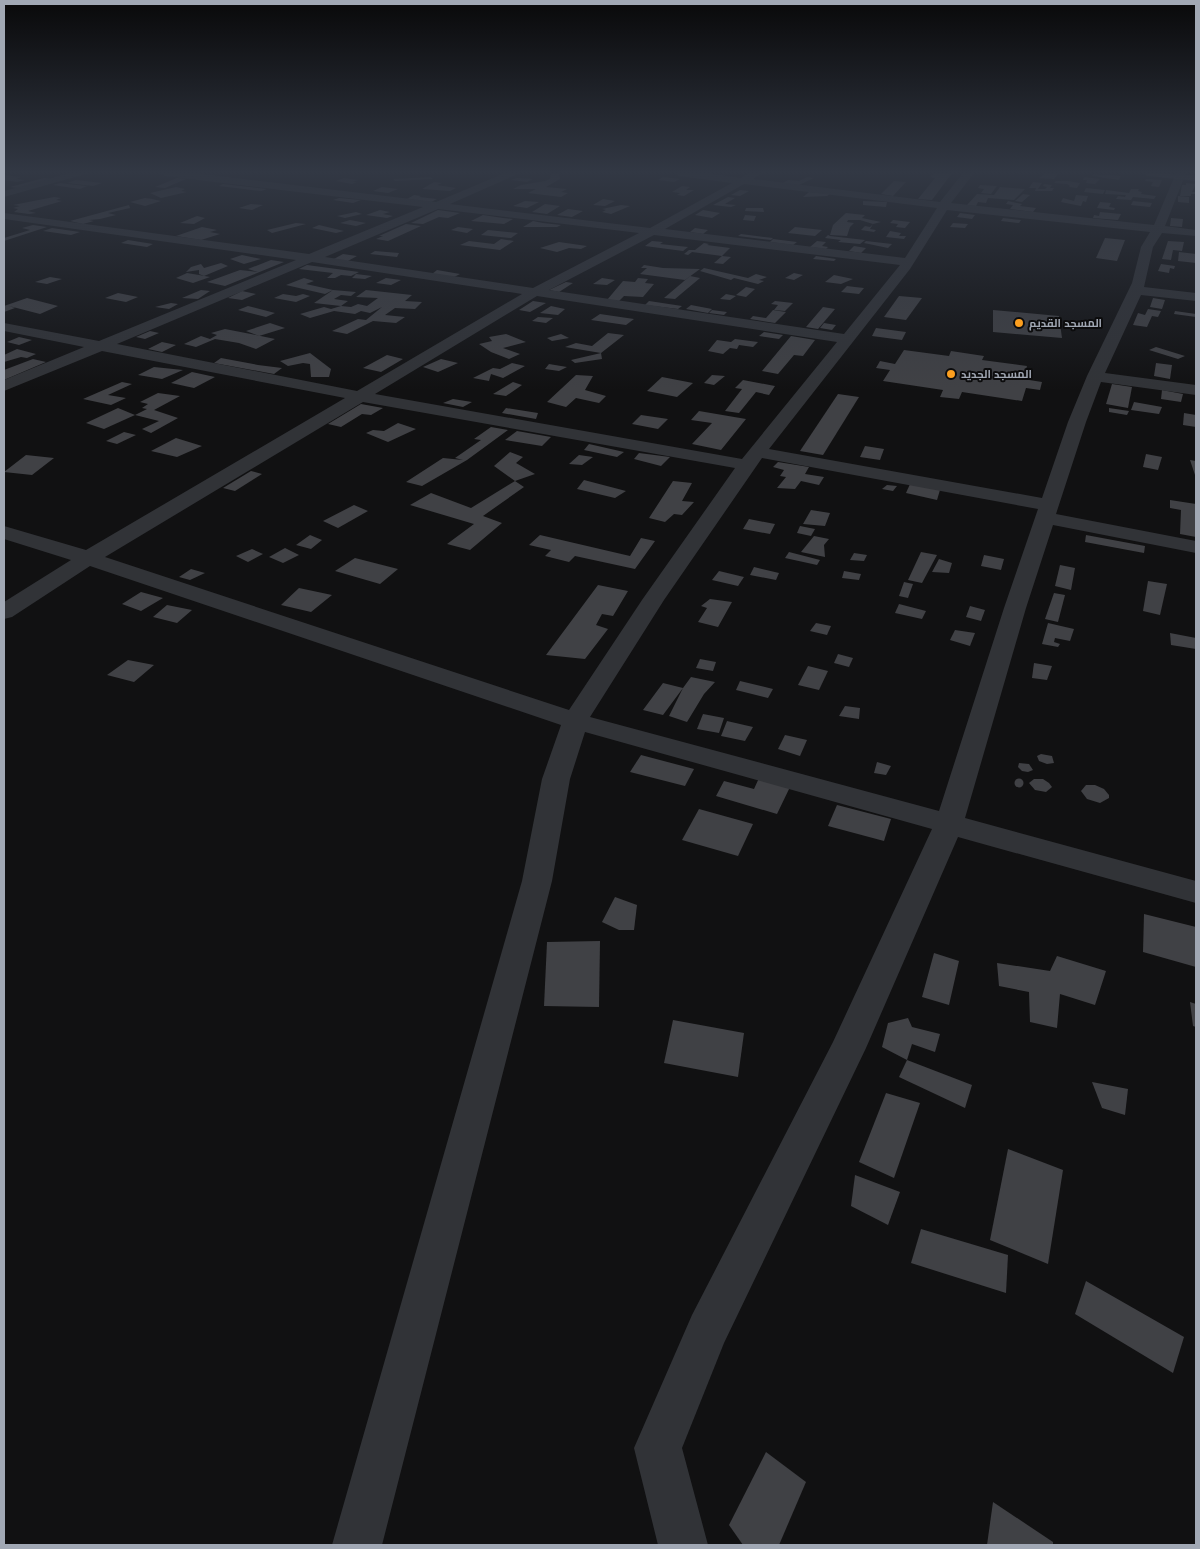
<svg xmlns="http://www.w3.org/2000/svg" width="1200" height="1549" viewBox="0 0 1200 1549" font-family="Montserrat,Cairo,sans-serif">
<rect width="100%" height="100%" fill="#111112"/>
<!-- building -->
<g fill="#404145">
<polygon points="551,173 559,173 560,179 546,187 567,189 561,192 568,193 561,197 528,193 536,189 513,189 521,185 545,181 550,179"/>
<polygon points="934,173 952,173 932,200 918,199 935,178 930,177"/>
<polygon points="1046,173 1059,173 1054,179 1039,178"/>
<polygon points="1093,174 1121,176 1119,180 1092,176"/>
<polygon points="4,175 21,177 16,179 25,180 17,182 4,180"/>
<polygon points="431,177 433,179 395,181 393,179"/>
<polygon points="663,177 680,179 674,182 658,180"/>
<polygon points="807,177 814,178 799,185 783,183 788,180 799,181"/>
<polygon points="1084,177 1100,179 1095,184 1086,183 1087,180 1083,180"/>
<polygon points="44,178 51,179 18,188 10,187"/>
<polygon points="177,178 186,179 165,188 155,187"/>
<polygon points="344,178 358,180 352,182 357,182 352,184 336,181"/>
<polygon points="517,178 533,179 527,182 511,180"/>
<polygon points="1146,179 1162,180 1159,187 1151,186 1153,182 1145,181"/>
<polygon points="76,180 102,183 93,186 67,183"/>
<polygon points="894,181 906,182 893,196 881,194"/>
<polygon points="1056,181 1068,181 1080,183 1077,188 1069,187 1070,186 1067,184 1054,183"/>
<polygon points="434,182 442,183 437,185 456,188 450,191 422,189"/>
<polygon points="1033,182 1042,183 1038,189 1045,189 1047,187 1043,186 1044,184 1052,185 1050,188 1054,188 1052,191 1035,191 1036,188 1029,188"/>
<polygon points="60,183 68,184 87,186 80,189 53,185"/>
<polygon points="1186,183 1196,184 1192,192 1196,192 1196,194 1191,194 1191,196 1180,196 1182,185 1186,185"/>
<polygon points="223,184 267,189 261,191 219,186"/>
<polygon points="980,185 997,186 991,194 981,193 984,189 978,188"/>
<polygon points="682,186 690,187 686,190 694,190 684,196 677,195 680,193 672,192"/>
<polygon points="176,187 185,189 181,191 187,192 161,198 150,193"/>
<polygon points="382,187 398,189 388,193 373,191"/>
<polygon points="1000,187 1025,189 1014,200 988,198 986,203 978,202 976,206 967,205 977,194 994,195"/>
<polygon points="1086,188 1105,190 1103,194 1084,192"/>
<polygon points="1131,189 1139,189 1138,191 1142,192 1141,194 1156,196 1154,199 1133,197 1131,200 1116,199 1118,196 1125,197 1126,195 1105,194 1106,190 1129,193"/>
<polygon points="740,190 749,191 740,196 731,195"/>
<polygon points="809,192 830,194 827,196 803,197"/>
<polygon points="1023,194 1030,195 1022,202 1015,201"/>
<polygon points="414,195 421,196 419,197 437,199 431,202 407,199"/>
<polygon points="1076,195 1088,196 1086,202 1083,201 1081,206 1061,202 1063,198 1074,201"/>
<polygon points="1178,196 1189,197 1189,203 1178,202"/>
<polygon points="54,197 61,198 56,200 62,201 28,211 36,213 29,214 14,212 18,209 13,208 20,206 13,205"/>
<polygon points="728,197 735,198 725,204 736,205 731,207 713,205"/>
<polygon points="145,198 153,199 152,199 161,201 145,206 130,202"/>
<polygon points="339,198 361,200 353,203 333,200"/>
<polygon points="603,199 615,201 605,206 593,205"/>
<polygon points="525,201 539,202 527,208 513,206"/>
<polygon points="863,201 887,202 886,207 863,205"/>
<polygon points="1008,201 1022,204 1020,206 1036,208 1033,212 1010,209 1013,205 1006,204"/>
<polygon points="1133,201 1152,203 1150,207 1131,205"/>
<polygon points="1100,202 1111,203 1109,207 1115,208 1114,210 1097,208"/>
<polygon points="251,204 263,205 252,210 239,208"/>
<polygon points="545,204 560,206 547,214 532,212"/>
<polygon points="129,205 130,208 108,213 116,215 100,219 89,220 94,221 83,224 70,221"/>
<polygon points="621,205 630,206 611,214 602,212 606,210 602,209"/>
<polygon points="746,208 763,208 764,212 745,211"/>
<polygon points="568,209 583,211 572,217 557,215"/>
<polygon points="380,210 390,212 383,214 393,216 387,218 366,215"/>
<polygon points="438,210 460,213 448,218 439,217 423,224 411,223"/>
<polygon points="703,210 720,213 712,218 695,215"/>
<polygon points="356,212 362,214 345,218 337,216"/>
<polygon points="1100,212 1121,214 1118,220 1093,218 1094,215 1099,216"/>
<polygon points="846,213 865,215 862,218 881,222 873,224 870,229 876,230 874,232 861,230 865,226 870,227 873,224 860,220 848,220 847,222 854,223 850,227 847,236 830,235 833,225"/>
<polygon points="960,213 975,215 972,219 957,217"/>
<polygon points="483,215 503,218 513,219 504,224 471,221"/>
<polygon points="745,215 756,216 754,221 743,220"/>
<polygon points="197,216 205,218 194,224 180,223"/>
<polygon points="1003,218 1021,220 1019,223 1001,221"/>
<polygon points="1171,218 1183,219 1182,227 1170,226"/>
<polygon points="350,220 366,223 356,226 340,223"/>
<polygon points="893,220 910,222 905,228 896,227 898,224 890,223"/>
<polygon points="533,221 543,223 561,225 557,227 523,227"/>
<polygon points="296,223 306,224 272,233 267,230"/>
<polygon points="953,223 968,224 965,228 950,227"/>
<polygon points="406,224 421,226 388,241 376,239 383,236 379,236"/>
<polygon points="33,225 47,227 4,241 4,238 30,230 22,228"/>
<polygon points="319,225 344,231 336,233 312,228"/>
<polygon points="202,227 217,230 210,232 220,234 201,240 176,236"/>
<polygon points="458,227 473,229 467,233 451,230"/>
<polygon points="795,227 822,230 815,236 788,233"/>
<polygon points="52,228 80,232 71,235 43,231"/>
<polygon points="695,228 708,230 703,234 690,232"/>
<polygon points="488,230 518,233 511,238 481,235"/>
<polygon points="890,231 901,233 899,236 906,236 904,239 886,237"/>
<polygon points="741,234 773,238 771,240 738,236"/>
<polygon points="828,235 830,236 865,240 860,244 838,242 841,240 825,238"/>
<polygon points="1105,238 1125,240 1117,261 1096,258"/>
<polygon points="501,239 514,241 500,250 460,245 469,241 494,244"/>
<polygon points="773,239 797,242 793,245 770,242"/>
<polygon points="128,240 153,244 147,247 121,243"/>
<polygon points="652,241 663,242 660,244 688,247 683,251 645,246"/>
<polygon points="817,241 826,242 822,246 828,247 826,249 810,247"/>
<polygon points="866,241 892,244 888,248 864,243"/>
<polygon points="1168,241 1184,242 1182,251 1173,250 1171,260 1162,259"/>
<polygon points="559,242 587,246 581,249 569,248 557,252 540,248"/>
<polygon points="704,243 709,244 707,245 730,248 722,256 692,252 688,255 684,254 689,250 695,250"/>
<polygon points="854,246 866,248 861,253 849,251"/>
<polygon points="375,251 399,253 397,257 370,254"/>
<polygon points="1179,252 1196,254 1196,263 1178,261"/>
<polygon points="343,254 357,256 346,262 332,260"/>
<polygon points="242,255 261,259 244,264 230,259"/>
<polygon points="722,256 731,257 723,264 714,263"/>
<polygon points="816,256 836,259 834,261 813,259"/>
<polygon points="271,260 284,262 225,286 207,282 240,270 258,272 248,269"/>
<polygon points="221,263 228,266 204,276 199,274 199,270 186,272 191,267 201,264 204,268"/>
<polygon points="1161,264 1175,266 1174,269 1170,268 1169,273 1158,271"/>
<polygon points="307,265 359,272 351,276 341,275 335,278 327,278 333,273 299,269"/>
<polygon points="644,265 663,268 700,269 685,280 640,274 647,268 641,268"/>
<polygon points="704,268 748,278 756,274 767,277 759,280 764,281 758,284 734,278 731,280 700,271"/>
<polygon points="437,270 460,274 454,277 432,274"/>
<polygon points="187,273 199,275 210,277 193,283 176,278"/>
<polygon points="794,273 803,275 794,280 785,278"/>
<polygon points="356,274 372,276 365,279 352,278"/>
<polygon points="834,275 853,279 841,284 825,282"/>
<polygon points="690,276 700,278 675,299 664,298"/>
<polygon points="50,277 62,279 47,284 35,282"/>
<polygon points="304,278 314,281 306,284 333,290 356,292 351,296 341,295 334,299 348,301 341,306 314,303 333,290 325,294 286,285"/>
<polygon points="386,278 401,280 391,285 376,283"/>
<polygon points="602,278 615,280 607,285 593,284"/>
<polygon points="638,278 648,279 645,283 654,284 643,297 624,296 619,301 607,300 623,281 635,282"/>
<polygon points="566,282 573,283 559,292 549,290"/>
<polygon points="847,286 855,287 864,288 859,294 841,292"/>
<polygon points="746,287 755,289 746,297 736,295"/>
<polygon points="201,290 210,291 198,299 182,298"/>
<polygon points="366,290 412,295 405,301 422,302 415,309 395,308 385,315 405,317 396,323 373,321 347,334 332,331 358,319 366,320 382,307 370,313 361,311 355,314 334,311 310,318 300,314 324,307 331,309 341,306 351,307 358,304 367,306 378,298 356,297"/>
<polygon points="242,291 256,294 242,300 228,298"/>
<polygon points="118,293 138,297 126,302 105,298"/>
<polygon points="283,294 296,296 303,294 310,296 296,302 274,298"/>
<polygon points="726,294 736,296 730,300 720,299"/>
<polygon points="899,296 922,298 906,320 884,317"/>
<polygon points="27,298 58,306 40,314 9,306 15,308 4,312 4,306"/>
<polygon points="1153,298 1165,300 1162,309 1150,307"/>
<polygon points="533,301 546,303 530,312 519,310"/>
<polygon points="649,301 682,306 678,309 645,305"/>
<polygon points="775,301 793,303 785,311 774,310 778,305 771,304"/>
<polygon points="171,303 178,304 169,309 155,307"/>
<polygon points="691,305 712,309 708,313 686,309"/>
<polygon points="248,306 275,313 266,317 238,310"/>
<polygon points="551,306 565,309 558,315 540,313"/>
<polygon points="823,307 835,309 818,329 806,327"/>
<polygon points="1148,309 1161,311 1158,317 1152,316 1147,327 1133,325 1138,313 1145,315"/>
<polygon points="712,310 727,312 724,315 709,313"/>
<polygon points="773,310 786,312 775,323 750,319 753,316 766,318"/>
<polygon points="993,310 1059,316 1062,338 993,332"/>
<polygon points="1175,311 1196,314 1196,317 1174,314"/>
<polygon points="600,314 634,319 626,325 591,320"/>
<polygon points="538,317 553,318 546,323 532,321"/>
<polygon points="270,323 285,328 259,336 246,331"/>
<polygon points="824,323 836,325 832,330 820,328"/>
<polygon points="876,328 906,332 902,340 872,336"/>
<polygon points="225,329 256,335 275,339 256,349 239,343 215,339 196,347 184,344 201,336 210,339 217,335 211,333"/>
<polygon points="150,331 159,333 145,339 136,337"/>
<polygon points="764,332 783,335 779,339 759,336"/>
<polygon points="608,333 624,335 601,353 602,359 575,363 571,360 601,353 565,347 576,343 592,346"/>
<polygon points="506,334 526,342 503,348 520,354 509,359 491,352 479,344 492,341 489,337"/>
<polygon points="561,334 569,338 552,341 547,338"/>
<polygon points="791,336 815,340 803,356 794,355 778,374 762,371"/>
<polygon points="19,337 32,340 19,345 7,342"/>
<polygon points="735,339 758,342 753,347 739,345 737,349 730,348 723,354 708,351 717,340 731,342"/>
<polygon points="162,342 176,345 162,352 148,349"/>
<polygon points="1156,347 1185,356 1178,359 1149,350"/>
<polygon points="17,349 36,354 27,358 21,357 4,362 4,355"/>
<polygon points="904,350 949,356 951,351 984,356 982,360 1027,366 1023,379 1042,382 1040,390 1026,388 1022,401 962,392 959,399 940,397 943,390 883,381 890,370 876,368 880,361 895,364"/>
<polygon points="310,353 331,369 329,377 311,377 310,364 303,363 288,366 280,361"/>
<polygon points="387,355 403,359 381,372 363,368"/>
<polygon points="221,358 258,365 282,368 274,374 214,363"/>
<polygon points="33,359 46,362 4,380 4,370"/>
<polygon points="441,359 458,363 438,372 423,367"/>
<polygon points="512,363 525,366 503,378 491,374 489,381 473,378 493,368 500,369"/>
<polygon points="1156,363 1172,365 1170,379 1154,376"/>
<polygon points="549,364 567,367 559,371 545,369"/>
<polygon points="154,367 183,370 162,379 138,375"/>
<polygon points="192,372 215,377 194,388 171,383"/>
<polygon points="576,375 593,376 585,390 606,396 599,403 576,398 566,407 547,402"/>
<polygon points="712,375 725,376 714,385 704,383"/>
<polygon points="662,377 693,383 677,397 647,391"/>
<polygon points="743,380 775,386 769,395 756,392 739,413 725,411 742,389 735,388"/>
<polygon points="122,382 132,384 108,395 126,398 111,405 83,399"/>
<polygon points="513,382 522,385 506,396 493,394"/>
<polygon points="1112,384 1132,387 1128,408 1106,404"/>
<polygon points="1162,390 1183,394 1181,402 1161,399"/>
<polygon points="158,393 180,396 154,410 178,418 151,433 142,429 159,421 135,415 147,409 142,408 148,404 140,402"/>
<polygon points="838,394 859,397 823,455 800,451"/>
<polygon points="453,399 472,402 463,407 443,403"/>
<polygon points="1134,402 1162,407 1159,414 1131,410"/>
<polygon points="361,404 383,408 371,415 362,414 341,427 328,424"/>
<polygon points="118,408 135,415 104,429 86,423"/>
<polygon points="506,408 538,413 536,419 502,413"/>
<polygon points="1109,408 1129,411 1127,415 1109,412"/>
<polygon points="699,411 746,419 721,450 692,444 712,423 691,420"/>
<polygon points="1184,413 1196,415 1196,427 1183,425"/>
<polygon points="641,415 668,419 658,429 632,424"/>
<polygon points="398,423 416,429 388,442 366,433 373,430 384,431"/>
<polygon points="491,427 508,430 467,460 422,486 406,482 443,458 463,460 455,458 481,440 474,439"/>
<polygon points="517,431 551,437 542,446 505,440"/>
<polygon points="124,432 136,435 117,444 106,441"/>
<polygon points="176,438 202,446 177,457 151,451"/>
<polygon points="589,444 624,452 617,457 584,450"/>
<polygon points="865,446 884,449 880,460 860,457"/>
<polygon points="510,452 523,457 516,463 535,474 515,481 524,487 483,516 502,523 470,550 447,544 474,524 410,505 431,493 471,508 515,481 494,466"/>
<polygon points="639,453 670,457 661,466 634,459"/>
<polygon points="1146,454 1162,457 1158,470 1143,467"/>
<polygon points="26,455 54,458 32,475 4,472"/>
<polygon points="579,455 593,457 582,465 569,464"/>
<polygon points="1190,460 1196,461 1196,478"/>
<polygon points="778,462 809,467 805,474 824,477 819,485 801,481 795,489 777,488 786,477 780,476 784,470 773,467"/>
<polygon points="251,471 262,474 235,491 223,488"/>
<polygon points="584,480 626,491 615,498 577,489"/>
<polygon points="673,481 692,483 682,501 694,502 682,515 674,514 665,522 649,518"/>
<polygon points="910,484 940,490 937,500 906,493"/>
<polygon points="887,485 897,486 893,491 882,489"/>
<polygon points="1170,500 1196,504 1196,537 1180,534 1181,510 1170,508"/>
<polygon points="354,505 368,511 338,528 323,521"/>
<polygon points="811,510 830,513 825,526 803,524"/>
<polygon points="749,519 775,524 770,534 743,529"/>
<polygon points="800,526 815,529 811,536 797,533"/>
<polygon points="310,535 322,540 311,549 296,545"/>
<polygon points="540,535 630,556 641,538 655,541 635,569 575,556 569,562 545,556 551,550 529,545"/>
<polygon points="1086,535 1145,546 1144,553 1085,542"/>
<polygon points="814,536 829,539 824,545 825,557 801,552"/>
<polygon points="285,548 299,555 283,563 269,557"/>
<polygon points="252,549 263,554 248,562 236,556"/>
<polygon points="789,552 820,560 817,565 785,558"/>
<polygon points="921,552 937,555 922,583 908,580"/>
<polygon points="854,553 867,555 864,561 850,560"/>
<polygon points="984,555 1004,559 1001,570 981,566"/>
<polygon points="355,558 398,569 380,584 335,571"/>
<polygon points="939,559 952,563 949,573 932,572"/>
<polygon points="1060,565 1075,568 1071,590 1055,586"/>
<polygon points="754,567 779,573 776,580 750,575"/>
<polygon points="191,569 205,573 190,580 179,577"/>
<polygon points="719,571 744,577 738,586 712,580"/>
<polygon points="844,571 861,574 859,580 842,578"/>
<polygon points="1148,581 1167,584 1160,615 1143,611"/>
<polygon points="904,582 913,584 908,598 899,596"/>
<polygon points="598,585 628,591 613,616 602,614 596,625 608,629 585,659 546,655"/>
<polygon points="299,588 332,595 311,612 281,605"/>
<polygon points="141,592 163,598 141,611 122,604"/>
<polygon points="1054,593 1065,595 1058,622 1045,619"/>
<polygon points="710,599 732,602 718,627 698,622 707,608 701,606"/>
<polygon points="899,604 926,611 922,619 895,613"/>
<polygon points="167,605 192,610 177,623 153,617"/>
<polygon points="970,606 985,610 981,621 966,617"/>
<polygon points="816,623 831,626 827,635 810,631"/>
<polygon points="1048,623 1074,629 1070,641 1055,638 1054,642 1060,644 1058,647 1042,644"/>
<polygon points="955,630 975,633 970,646 950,640"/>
<polygon points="1170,633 1196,638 1196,649 1171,645"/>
<polygon points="838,654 853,658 849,667 834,663"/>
<polygon points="700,659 716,662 713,671 696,668"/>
<polygon points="128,660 154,665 134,682 107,675"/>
<polygon points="1034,663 1052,666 1047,680 1032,678"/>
<polygon points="808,666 828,671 819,690 798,685"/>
<polygon points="691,677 715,682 704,694 687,722 669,716 683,688 663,715 643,710 663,683 683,688"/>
<polygon points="740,681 773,689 768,698 736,690"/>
<polygon points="845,706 860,708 859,719 839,716"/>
<polygon points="703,714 724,718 719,733 697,729"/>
<polygon points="727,721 753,727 745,741 721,736"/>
<polygon points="785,735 807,740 800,756 778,749"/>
<polygon points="1041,754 1052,756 1054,763 1047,764 1039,761 1037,756"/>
<polygon points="641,755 694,769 685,786 630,772"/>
<polygon points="877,762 891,766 886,775 874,773"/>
<polygon points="1019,763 1029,764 1033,770 1028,772 1022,771 1018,767"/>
<polygon points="759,778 790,787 777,814 716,796 724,781 754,789"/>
<circle cx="1019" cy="783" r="4.5"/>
<polygon points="1034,779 1043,779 1049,783 1052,787 1046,792 1035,790 1029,783"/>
<polygon points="1086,785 1095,785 1104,789 1109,795 1109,798 1100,803 1087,799 1081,791"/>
<polygon points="837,805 891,819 884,841 828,826"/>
<polygon points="699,809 753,824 738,856 682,840"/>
<polygon points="615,897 637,905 634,930 619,930 602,922"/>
<polygon points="1144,914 1196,927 1196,967 1143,952"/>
<polygon points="600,941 599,1007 544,1006 547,942"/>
<polygon points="934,953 959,961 949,1005 922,997"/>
<polygon points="1057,956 1106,971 1095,1005 1060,994 1057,1028 1030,1022 1029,992 999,986 997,963 1050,971"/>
<polygon points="1190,1002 1196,1004 1196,1027 1193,1026"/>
<polygon points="908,1018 912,1027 940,1034 935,1052 912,1044 907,1060 882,1047 888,1023"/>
<polygon points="673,1020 744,1033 738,1077 664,1063"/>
<polygon points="907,1060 972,1085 965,1108 899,1077"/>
<polygon points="1092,1082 1128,1089 1125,1115 1102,1108"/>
<polygon points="886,1093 920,1103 894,1178 859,1162"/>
<polygon points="1008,1149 1063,1170 1048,1264 990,1240"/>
<polygon points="855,1175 900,1192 888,1225 851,1206"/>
<polygon points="921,1229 1008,1255 1006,1293 911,1263"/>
<polygon points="1086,1281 1184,1337 1173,1373 1075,1314"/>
<polygon points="766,1452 806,1482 779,1545 743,1545 729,1525"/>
<polygon points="993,1502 1053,1542 1053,1545 987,1545"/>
</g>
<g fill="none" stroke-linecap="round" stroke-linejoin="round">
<!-- street -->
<g fill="#313337" fill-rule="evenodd">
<polygon points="70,173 89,173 4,197 4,191"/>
<path d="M160,173H194L436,202L505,173H520L450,204L650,228L732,183L679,176L674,173H707L741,178L749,173H762L753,179L940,202L963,173H974L951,203L1154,225L1176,173H1186L1165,226L1196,230V236L1162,233L1153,247L1144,287L1196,293V301L1141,295L1105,373L1196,385V395L1101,382L1086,422L1056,514L1196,541V553L1053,525L1026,608L965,818L1196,881V903L958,837L866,1048L724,1343L682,1448L708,1545H658L634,1448L692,1315L833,1042L932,829L585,732L570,779L552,881L382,1545H332L522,881L542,779L561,725L90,566L12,617L4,619V602L71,560L4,539V526L86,550L345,398L102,351L4,391V380L84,347L4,331V323L99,341L296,260L4,219V213L309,254L423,207L165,176ZM744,184L937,208L905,258L665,229ZM438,209L639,233L533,288L325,257ZM947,210L1150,232L1141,247L1132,283L1087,376L1068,422L1042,498L769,449L910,269ZM654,235L900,265L844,334L549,290ZM312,262L522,294L357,391L117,344ZM537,296L837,342L742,459L375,394ZM363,402L735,468L642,600L569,710L105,557ZM762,458L1038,509L1004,608L939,811L590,717L664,600Z"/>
</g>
<!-- secondary -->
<polygon fill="#3f4248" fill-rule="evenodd" points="1143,173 1196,175 1196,181 1148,176"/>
</g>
<!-- sky -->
<linearGradient id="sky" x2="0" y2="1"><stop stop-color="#09090a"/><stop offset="0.44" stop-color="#323844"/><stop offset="1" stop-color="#323844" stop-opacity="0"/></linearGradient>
<rect width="1200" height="390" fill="url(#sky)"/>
<!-- markers -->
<g fill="#fc9f1f" stroke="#0c0c0d" stroke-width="2">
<circle cx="1019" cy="323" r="5"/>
<circle cx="951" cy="374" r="5"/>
</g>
<g text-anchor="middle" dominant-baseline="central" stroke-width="4" stroke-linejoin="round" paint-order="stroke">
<!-- far-poi labels -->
<g font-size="11" font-weight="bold" fill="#a1a8b4" stroke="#0c0c0d" text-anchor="start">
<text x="1029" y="323">المسجد القديم</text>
<text x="961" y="374">المسجد الجديد</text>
</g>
</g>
<!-- border -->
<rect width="1200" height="1549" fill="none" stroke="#a1a8b4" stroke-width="10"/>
</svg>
